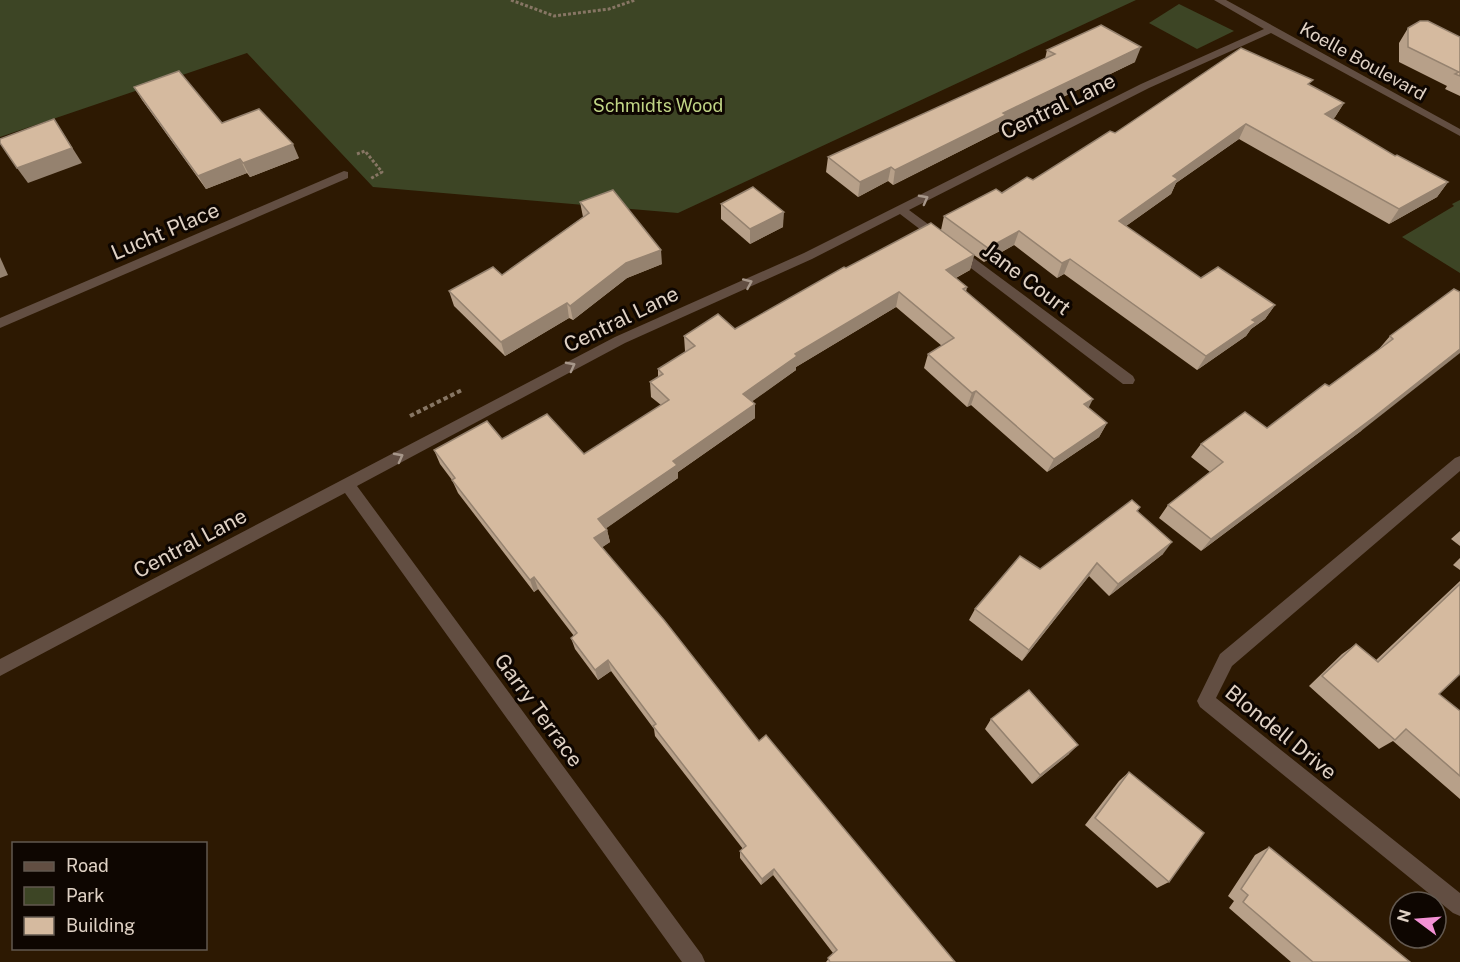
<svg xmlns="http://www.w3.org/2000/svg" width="1460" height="962" viewBox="0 0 1460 962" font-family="'Public Sans',sans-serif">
<rect width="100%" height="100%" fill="#2d1902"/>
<!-- green -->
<g fill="#3d4525">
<polygon points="0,0 1136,0 678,213 373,187 247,53 0,137"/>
<polygon points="1179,4 1234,31 1197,49 1149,23"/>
<polygon points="1460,200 1460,273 1402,237 1454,206 1452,204"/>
</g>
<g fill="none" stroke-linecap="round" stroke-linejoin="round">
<!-- path-far1 -->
<g stroke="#877664" stroke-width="3" stroke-dasharray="3 2" stroke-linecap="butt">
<polyline points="511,0 554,16 609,9 635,0"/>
<polyline points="357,154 365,151 382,172 370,179"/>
</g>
<!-- path -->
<polyline stroke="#877664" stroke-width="4" stroke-dasharray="4.5 3" stroke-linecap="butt" points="410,416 462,390"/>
<!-- minor -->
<g fill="#624e42" fill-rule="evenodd">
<polygon points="1214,0 1226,0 1460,129 1460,136 1271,33 1149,88 909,210 1133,376 1135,380 1133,384 1123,384 900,214 812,259 625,343 357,486 702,955 705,962 682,962 345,493 0,676 0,659 615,337 804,253 1141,84 1264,29"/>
<polygon points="344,171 348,172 348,178 0,328 0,318"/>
<polygon points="1460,456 1460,471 1232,666 1216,698 1460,893 1460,916 1453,913 1200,707 1197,701 1220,654 1455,458"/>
</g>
</g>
<!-- wall -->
<g fill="#b7a089">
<polygon points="1408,28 1460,37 1460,96 1445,89 1447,86 1399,62 1399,43"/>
<polygon points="1047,50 1135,62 1003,126 1002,130 893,185 888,181 858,197 826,172 828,157 1045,59"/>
<polygon points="1310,85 1344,103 1335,117 1333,119 1395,156 1448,182 1437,197 1389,224 1239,139 1176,183 1171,194 1126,226 1201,278 1275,305 1265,319 1251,329 1246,336 1197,370 1064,274 1057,278 1014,245 984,262 974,255 970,270 956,278 967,287 966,292 1088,408 1107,423 1099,437 1047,472 971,405 967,407 924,368 928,354 942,346 896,307 796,367 796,370 752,401 755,418 678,472 678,478 606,528 607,530 610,542 602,547 759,741 955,962 826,962 833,953 773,875 761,885 740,858 740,851 743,849 655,736 654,729 611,671 598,680 575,649 571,638 574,636 538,589 534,592 458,493 452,480 440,464 434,450 502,439 584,454 661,405 651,397 650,382 658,377 658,369 686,352 685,351 684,336 735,329 846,268 941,230 944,216 1033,180 1115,133"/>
<polygon points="134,87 222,123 299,158 250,177 247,173 206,189 142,100"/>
<polygon points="580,202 662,264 627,278 573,320 569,318 505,356 454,306 449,291 502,275 583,217"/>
<polygon points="721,204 783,227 750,244 721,219"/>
<polygon points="1454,289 1361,431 1201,551 1159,518 1168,505 1210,472 1191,457 1201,444 1267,428 1329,386 1378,350 1390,336"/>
<polygon points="1138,511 1163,554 1109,596 1089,576 1022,661 969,620 975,609"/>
<polygon points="1460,531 1460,546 1451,539"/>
<polygon points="1460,558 1460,570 1453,565"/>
<polygon points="1460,581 1460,674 1439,694 1460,711 1460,799 1393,741 1379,749 1309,686 1342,654 1356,644 1376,660"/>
<polygon points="991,719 1069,754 1032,784 985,729"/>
<polygon points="1129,772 1169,882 1157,888 1085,825 1119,781"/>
<polygon points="1269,847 1410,962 1291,962 1229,908 1234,901 1228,896 1255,855"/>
</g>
<!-- shaded-wall -->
<g fill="#95826f">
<polygon points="1141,47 1135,62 1003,126 1002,130 893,185 895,170 1003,113"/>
<polygon points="1344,103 1335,117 1316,129 1325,114"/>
<polygon points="54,119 82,163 28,183 17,168"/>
<polygon points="1246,124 1239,139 1176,183 1171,194 1112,236 1119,221 1173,176"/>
<polygon points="293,144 299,158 250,177 243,163"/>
<polygon points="240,159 247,173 206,189 198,176"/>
<polygon points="891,167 888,181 858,197 860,182"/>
<polygon points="1448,182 1437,197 1389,224 1399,209"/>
<polygon points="784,212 783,227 750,244 750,229"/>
<polygon points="1019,231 1014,245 984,262 988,248"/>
<polygon points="661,250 662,264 627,278 573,320 570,306 626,263"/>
<polygon points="974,255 970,270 942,285 946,270"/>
<polygon points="0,257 8,275 0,278"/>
<polygon points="1070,259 1064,274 1057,278 1062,263"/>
<polygon points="899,292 896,307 796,367 796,370 743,408 743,394 795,354"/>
<polygon points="567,303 569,318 505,356 501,342"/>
<polygon points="1275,305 1265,319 1251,329 1246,336 1197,370 1206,356 1252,320"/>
<polygon points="1460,349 1460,353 1361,431 1201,551 1211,539"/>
<polygon points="976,391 971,405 967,407 972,393"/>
<polygon points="1093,399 1086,413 1084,404"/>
<polygon points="755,404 755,418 678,472 678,478 601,532 598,519 673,461"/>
<polygon points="1107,423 1099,437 1047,472 1054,459"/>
<polygon points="607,530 610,542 597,551 594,538"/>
<polygon points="1172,542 1163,554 1109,596 1118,584"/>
<polygon points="1097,563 1089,576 1022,661 1029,650"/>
<polygon points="534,577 538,589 534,592 530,580"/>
<polygon points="608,660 611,671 598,680 595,670"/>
<polygon points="1078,745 1069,754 1032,784 1040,775"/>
<polygon points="774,869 773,875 761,885 762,879"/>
</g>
<!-- building -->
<g fill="#d5ba9f" stroke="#95826f" stroke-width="1.5">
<polygon points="1420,21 1428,21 1460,37 1460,76 1455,74 1459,72 1408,47 1408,28"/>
<polygon points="1101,25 1141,47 1003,113 1006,115 895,170 891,167 860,182 828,157 1055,54 1047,50"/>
<polygon points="1241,48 1313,80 1308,84 1344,103 1325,114 1395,156 1397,155 1448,182 1399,209 1246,124 1173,176 1178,179 1119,221 1201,278 1218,267 1275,305 1252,320 1256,322 1206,356 1070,259 1062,263 1019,231 988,248 944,216 996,189 1002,193 1027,177 1033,180 1110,131 1115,133"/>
<polygon points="179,71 222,123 259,109 293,144 243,163 240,159 198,176 134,87"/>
<polygon points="54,119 72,148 17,168 0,143 0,139"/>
<polygon points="753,187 784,212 750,229 721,204"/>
<polygon points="613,190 661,250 626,263 570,306 567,303 501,342 449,291 493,267 502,275 589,213 580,202"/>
<polygon points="931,223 974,255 946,270 967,287 963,289 1093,399 1084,404 1107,423 1054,459 976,391 972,393 928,354 954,338 899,292 795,354 797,356 743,394 755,404 673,461 677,465 598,519 607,530 594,538 664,620 759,741 766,735 955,962 830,962 828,958 837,950 774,869 762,879 740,851 746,846 653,726 656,724 608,660 595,670 571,638 577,633 534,577 530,580 452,480 455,478 434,450 487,421 502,439 547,414 584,454 669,400 650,382 663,374 658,369 695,346 684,336 718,314 735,329 844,267 846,268"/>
<polygon points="1454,289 1460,292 1460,349 1374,417 1211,539 1168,505 1223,462 1201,444 1245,412 1267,428 1325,384 1329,386 1393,339 1390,336"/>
<polygon points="1132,500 1140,507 1137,511 1172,542 1118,584 1097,563 1029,650 975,609 1020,556 1040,569"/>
<polygon points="1460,584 1460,674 1439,694 1460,711 1460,776 1406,729 1395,740 1322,676 1356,644 1378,662"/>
<polygon points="1029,690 1078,745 1040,775 991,719"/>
<polygon points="1129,772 1204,833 1169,882 1095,818"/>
<polygon points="1269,847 1410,962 1313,962 1243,902 1248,895 1241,889"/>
</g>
<!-- one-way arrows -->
<defs><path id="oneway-chevron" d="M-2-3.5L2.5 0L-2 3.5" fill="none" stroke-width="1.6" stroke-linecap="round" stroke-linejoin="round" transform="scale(1.5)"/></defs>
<g stroke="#a7978a">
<use href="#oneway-chevron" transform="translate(924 199) rotate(-28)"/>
<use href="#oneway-chevron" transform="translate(748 283) rotate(-24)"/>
<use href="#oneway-chevron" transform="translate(571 366) rotate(-28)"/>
<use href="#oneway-chevron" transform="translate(399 457) rotate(-28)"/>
</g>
<g text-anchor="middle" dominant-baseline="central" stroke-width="6" stroke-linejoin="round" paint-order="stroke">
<!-- far-street labels -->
<g font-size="18" fill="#e0d2c5" stroke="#0e0601">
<text transform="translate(1363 61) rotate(29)">Koelle Boulevard</text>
</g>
<!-- far-park labels -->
<g font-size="18" fill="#c0d485" stroke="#0e0601">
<text x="658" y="105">Schmidts Wood</text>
</g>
<!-- street labels -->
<g font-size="21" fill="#e0d2c5" stroke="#0e0601">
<text transform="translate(1058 106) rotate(-26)">Central Lane</text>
<text transform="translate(165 231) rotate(-23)">Lucht Place</text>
<text transform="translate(1027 279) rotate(37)">Jane Court</text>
<text transform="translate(621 319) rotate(-26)">Central Lane</text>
<text transform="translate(190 543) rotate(-28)">Central Lane</text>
<text transform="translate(539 710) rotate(54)">Garry Terrace</text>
<text transform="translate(1281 732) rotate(39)">Blondell Drive</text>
</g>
</g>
<!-- legend -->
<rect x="12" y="842" width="195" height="108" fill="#0e0601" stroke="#62584f" stroke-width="1.5"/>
<rect x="24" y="862" width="30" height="9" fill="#624e42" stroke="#62584f" stroke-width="1.5"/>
<text x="66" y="872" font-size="18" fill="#e0d2c5">Road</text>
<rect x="24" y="887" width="30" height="18" fill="#3d4525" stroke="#62584f" stroke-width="1.5"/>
<text x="66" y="902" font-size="18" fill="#e0d2c5">Park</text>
<rect x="24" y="917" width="30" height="18" fill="#d5ba9f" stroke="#62584f" stroke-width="1.5"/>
<text x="66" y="932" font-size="18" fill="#e0d2c5">Building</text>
<!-- north arrow -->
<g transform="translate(1418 920) rotate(286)"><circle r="28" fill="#0e0601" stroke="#62584f" stroke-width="1.5"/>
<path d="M0-4.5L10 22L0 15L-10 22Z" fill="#f391d5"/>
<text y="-9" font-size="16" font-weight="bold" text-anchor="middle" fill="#e0d2c5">N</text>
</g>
</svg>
